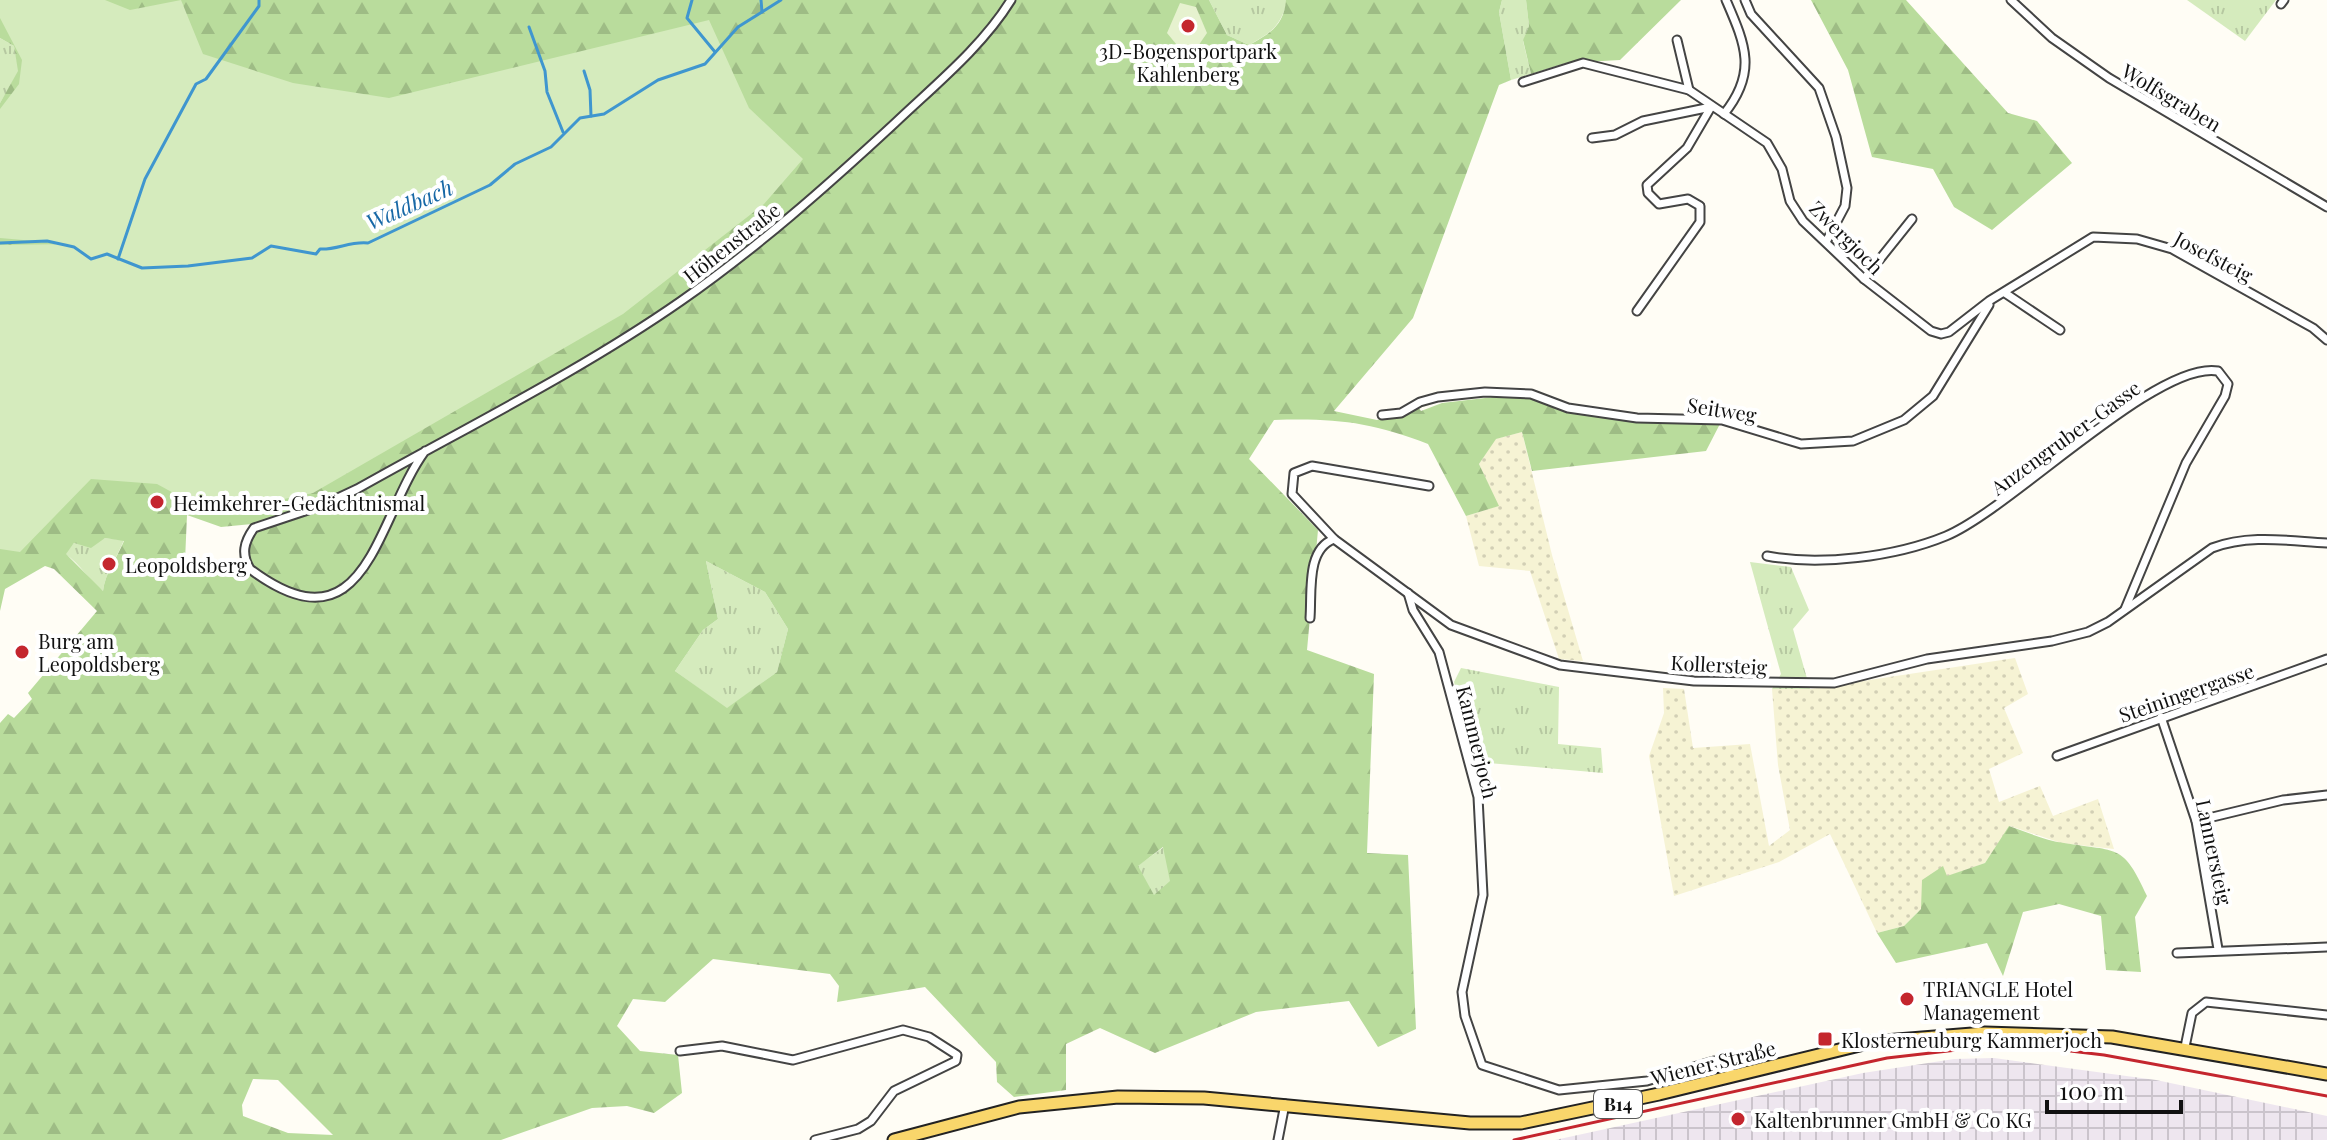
<svg xmlns="http://www.w3.org/2000/svg" width="2327" height="1140" viewBox="0 0 2327 1140" font-family="'Playfair Display',serif">
<defs>
<pattern id="industrial-grid" width="8" height="8" patternUnits="userSpaceOnUse" patternTransform="scale(2)"><rect width="8" height="8" fill="#eee6ef"/><path d="M0 4h8M4 0v8" fill="none" stroke="#cbc4cc"/></pattern>
<pattern id="farmland-dots" width="8" height="8" patternUnits="userSpaceOnUse" patternTransform="scale(2)"><rect width="8" height="8" fill="#f6f3d4"/><path d="M2 2h.1M6 6h.1" fill="none" stroke="#d2cfb5" stroke-width="1.8" stroke-linecap="round"/></pattern>
<pattern id="grass-tufts" width="24" height="20" patternUnits="userSpaceOnUse" patternTransform="scale(2)"><rect width="24" height="20" fill="#d5ebbd"/><path d="M3 7l-1-3M5 7V3M7 7l1-3M15 17l-1-3M17 17v-4M19 17l1-3" fill="none" stroke="#b6c8a1"/></pattern>
<pattern id="forest-firs" width="22" height="20" patternUnits="userSpaceOnUse" patternTransform="scale(2)"><rect width="22" height="20" fill="#b9dc9c"/><path d="M5 1l3.5 6h-7zM16 11l3.5 6h-7z" fill="#9ebc85"/></pattern>
</defs>
<rect width="100%" height="100%" fill="#fffdf5"/>
<!-- industrial -->
<polygon fill="url(#industrial-grid)" points="1994,1058 2156,1080 2327,1116 2327,1140 1555,1140 1863,1073 1954,1059"/>
<!-- farmland -->
<g fill="url(#farmland-dots)">
<polygon points="1522,432 1552,555 1583,661 1559,659 1530,571 1479,566 1466,516 1498,506 1479,464 1495,439"/>
<polygon points="2015,658 2028,694 2004,708 2023,753 1989,769 1999,802 2040,786 2053,816 2098,799 2114,849 2061,843 2010,826 1985,863 1946,877 1943,867 1921,909 1904,926 1877,933 1830,834 1779,862 1674,896 1649,756 1664,713 1663,688 1684,689 1693,748 1750,744 1769,846 1790,830 1778,765 1772,689 1810,689"/>
</g>
<!-- grass -->
<g fill="url(#grass-tufts)">
<path d="M1209,0H1286L1287,1C1281,26 1271,33 1249,45L1227,35Z"/>
<polygon points="1502,0 1526,0 1529,26 1523,41 1531,74 1511,80 1499,12"/>
<polygon points="2187,0 2276,0 2245,41"/>
<polygon points="0,38 14,46 19,71 0,103"/>
<path d="M105,538L124,540C117,558 105,573 103,591C88,580 81,564 65,554L74,543L84,545Z"/>
<polygon points="706,561 765,592 788,629 777,672 727,709 675,671 703,630 718,619"/>
<polygon points="1750,562 1791,567 1809,610 1793,629 1810,689 1772,689 1781,674"/>
<polygon points="1461,668 1559,687 1558,744 1601,748 1603,773 1477,762 1454,682"/>
<polygon points="1164,847 1171,881 1154,896 1137,866"/>
</g>
<!-- forest -->
<g fill="url(#forest-firs)" fill-rule="evenodd">
<path d="M0,0H1209L1227,35L1249,45C1270,34 1284,25 1286,0H1502L1499,12L1511,80L1499,85L1413,318L1334,411L1377,420L1418,407L1421,411L1442,403L1528,393L1563,406L1642,417L1722,420L1706,451L1532,471L1522,432L1496,439L1479,464L1499,506L1466,516L1428,444C1371,422 1335,418 1274,420L1249,459L1318,530L1307,650L1374,674L1367,853L1408,855L1416,1029L1378,1047L1349,1001L1256,1012L1155,1053L1100,1028L1066,1044V1090L1014,1097L997,1082L996,1062L925,987L837,1002L839,986L830,974L713,959L665,1002L633,999L617,1026L640,1051L678,1055L682,1093L654,1113L627,1106L592,1108L501,1140H0V723L8,714L14,718L32,699L28,693L97,611L54,569L45,566L5,589L0,611V103L18,71L14,46L0,38ZM187,515L221,527L252,524L243,541L242,569L231,563L185,561ZM105,538L124,541C117,558 105,573 103,591L66,554L74,543L91,548ZM706,561L765,592L788,629L777,672L727,708L675,671L703,630L718,619ZM1163,847L1170,881L1154,895L1138,866ZM253,1079L278,1080L333,1135L288,1133L243,1116L242,1105Z"/>
<polygon points="1526,0 1681,0 1620,60 1566,63 1531,74 1523,40 1529,26"/>
<polygon points="1811,0 1906,0 2008,113 2037,121 2072,163 1992,230 1954,207 1933,169 1872,157 1848,70"/>
<path d="M2009,826C2027,832 2046,841 2064,843C2118,852 2123,843 2147,896L2135,917L2141,972L2106,970L2101,916L2059,904L2023,912L2003,976L1987,943L1896,963L1877,933L1904,926L1921,909L1922,880L1943,866L1947,876L1985,863Z"/>
</g>
<!-- park -->
<polygon fill="#d5ebbd" points="0,0 105,0 130,10 181,0 203,54 293,83 389,98 709,20 749,108 803,159 764,204 623,314 313,493 212,514 157,484 91,479 20,552 0,549 0,245 69,244 0,238 0,109 19,84 22,60 0,18"/>
<!-- pitch -->
<polygon fill="#e6f2cf" points="1180,3 1196,7 1207,33 1194,52 1181,50 1167,33"/>
<g fill="none" stroke-linecap="round" stroke-linejoin="round">
<!-- stream -->
<g stroke="#3f96cf" stroke-width="3">
<polyline points="692,0 687,18 715,52"/>
<polyline points="761,0 762,12"/>
<polyline points="529,27 545,71 547,92 563,132"/>
<polyline points="584,71 590,90 591,116"/>
<path d="M0,243L47,241L74,247L91,259L107,254L142,268L188,266L252,258L271,246L316,254L320,249C337,250 350,241 368,243L490,185L515,164L551,147L580,118L604,114L658,80L705,64L738,27L781,0"/>
<polyline points="118,259 145,179 196,84 206,79 259,6 259,0"/>
</g>
<!-- minor casing -->
<g stroke="#444" stroke-width="11">
<g id="minor">
<polyline points="1745,0 1751,14 1819,88 1836,137 1847,188 1845,206 1826,242"/>
<polyline points="2011,0 2052,38 2109,78 2327,207"/>
<polyline points="2281,4 2284,0"/>
<polyline points="1677,40 1689,90"/>
<polyline points="1523,82 1583,63 1689,90 1767,143 1782,169 1790,201 1803,221 1864,279 1931,331 1941,334 1949,332 1989,301 2093,237 2137,239 2172,249 2313,328 2327,340"/>
<path d="M1724,114C1758,72 1745,44 1726,0"/>
<polyline points="1592,138 1615,135 1643,121 1711,107"/>
<polyline points="1864,279 1912,219"/>
<polyline points="2005,293 2060,330"/>
<polyline points="1637,311 1700,222 1700,206 1688,199 1659,204 1648,193 1647,185 1687,148 1711,107"/>
<polyline points="1382,415 1401,413 1420,402 1438,397 1485,392 1531,394 1568,408 1637,418 1722,420 1801,444 1853,441 1904,420 1933,396 1989,305"/>
<path d="M425,451C376,518 367,657 250,569C241,554 244,542 254,528L323,505L357,489C465,428 579,372 681,301C757,248 827,186 895,123C935,85 982,47 1011,0"/>
<path d="M1429,486L1312,466L1294,473L1292,494L1334,539L1451,625L1560,665L1694,681L1834,683L1927,659L2052,641L2088,632L2108,622L2212,548C2250,534 2288,541 2327,543"/>
<path d="M1767,556C1820,566 1895,557 1946,536C2011,509 2157,360 2218,371L2228,384L2225,396L2186,463L2125,609"/>
<polyline points="1408,593 1413,610 1439,652 1478,797 1483,895 1462,992 1465,1016 1482,1065 1559,1090 1647,1081 1714,1061 1726,1065 1734,1076"/>
<path d="M1310,618C1312,592 1306,549 1334,539"/>
<polyline points="2161,717 2196,821 2218,949"/>
<polyline points="2057,756 2327,659"/>
<polyline points="2196,821 2283,800 2327,795"/>
<polyline points="2177,953 2327,947"/>
<polyline points="2185,1047 2192,1013 2206,1002 2327,1015"/>
<polyline points="680,1051 722,1046 793,1060 903,1030 929,1037 957,1055 956,1061 894,1091 871,1121 858,1129 815,1140"/>
<polyline points="1278,1140 1285,1104"/>
</g>
</g>
<!-- primary casing -->
<g stroke="#222" stroke-width="15">
<polyline id="primary" points="894,1140 1019,1107 1118,1097 1204,1098 1470,1123 1521,1123 1659,1094 1872,1042 1985,1033 2112,1037 2327,1074"/>
</g>
<!-- minor -->
<use href="#minor" stroke="#fff" stroke-width="7"/>
<!-- primary -->
<use href="#primary" stroke="#f9d66b" stroke-width="11"/>
<!-- rail -->
<polyline stroke="#c4262e" stroke-width="3" points="1514,1140 1887,1058 1983,1047 2045,1048 2104,1055 2327,1096"/>
</g>
<!-- markers -->
<g fill="#c4262e" stroke="#fff" stroke-width="3">
<circle cx="1188" cy="26" r="8"/>
<circle cx="157" cy="502" r="8"/>
<circle cx="109" cy="564" r="8"/>
<circle cx="22" cy="652" r="8"/>
<circle cx="1907" cy="999" r="8"/>
<rect x="1817" y="1031" width="16" height="16" rx="4"/>
<circle cx="1738" cy="1119" r="8"/>
</g>
<g text-anchor="middle" dominant-baseline="central" stroke-width="8" stroke-linejoin="round" paint-order="stroke">
<!-- shield labels -->
<rect fill="#fff" stroke="#585858" stroke-width="2" x="1594" y="1090" width="48" height="28" rx="6"/>
<g font-size="18" font-weight="bold" fill="#111">
<text x="1618" y="1104">B14</text>
</g>
<!-- poi labels -->
<g font-size="20" fill="#111" stroke="#fff" text-anchor="start">
<text x="1188" y="50" text-anchor="middle">3D-Bogensportpark<tspan x="1188" dy="23">Kahlenberg</tspan></text>
<text x="173" y="502">Heimkehrer-Gedächtnismal</text>
<text x="125" y="564">Leopoldsberg</text>
<text x="38" y="640">Burg am<tspan x="38" dy="23">Leopoldsberg</tspan></text>
<text x="1923" y="988">TRIANGLE Hotel<tspan x="1923" dy="23">Management</tspan></text>
<text x="1841" y="1039">Klosterneuburg Kammerjoch</text>
<text x="1754" y="1119">Kaltenbrunner GmbH &amp; Co KG</text>
</g>
<!-- street labels -->
<g font-size="20" fill="#111" stroke="#fff">
<text transform="translate(2172 97) rotate(31)">Wolfsgraben</text>
<text transform="translate(1847 237) rotate(45)">Zwergjoch</text>
<text transform="translate(731 242) rotate(-38)">Höhenstraße</text>
<text transform="translate(2214 256) rotate(28)">Josefsteig</text>
<text transform="translate(1722 409) rotate(9)">Seitweg</text>
<text transform="translate(2065 437) rotate(-36)">Anzengruber-Gasse</text>
<text transform="translate(1719 664) rotate(3)">Kollersteig</text>
<text transform="translate(2186 692) rotate(-19)">Steiningergasse</text>
<text transform="translate(1478 742) rotate(76)">Kammerjoch</text>
<text transform="translate(2215 852) rotate(78)">Lannersteig</text>
<text transform="translate(1713 1062) rotate(-14)">Wiener Straße</text>
</g>
<!-- water labels -->
<g font-size="22" font-style="italic" fill="#1768a6" stroke="#fff">
<text transform="translate(409 204) rotate(-24)">Waldbach</text>
</g>
</g>
<!-- scale -->
<path d="M2047 1100v12h134v-12" fill="none" stroke="#111111" stroke-width="4"/>
<text x="2059" y="1100" font-size="24" fill="#111111" stroke="#ffffff" stroke-width="6" paint-order="stroke">100 m</text>
</svg>
